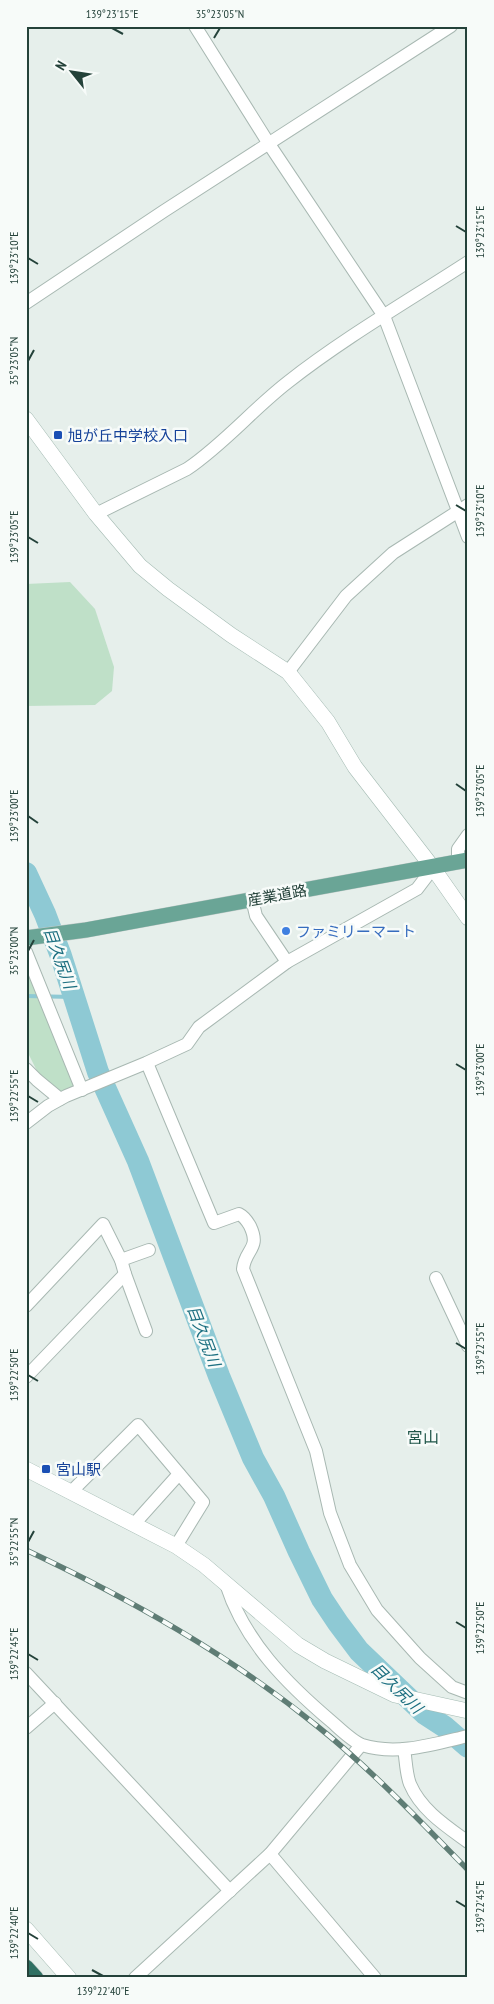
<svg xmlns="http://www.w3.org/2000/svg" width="494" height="2004" viewBox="0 0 494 2004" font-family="'PT Sans Narrow','Noto Sans JP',sans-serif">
<rect width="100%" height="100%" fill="#e6efeb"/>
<!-- green -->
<g fill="#bfe0c8">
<polygon points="70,582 95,609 114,667 112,691 95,705 26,706 26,584"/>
<polygon points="26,962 75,1088 60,1093 40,1077 26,1049"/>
</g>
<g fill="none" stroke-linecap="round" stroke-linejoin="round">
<!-- stream -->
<polyline stroke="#8ec9d4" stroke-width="4" points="26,996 74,997"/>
<!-- river -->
<polyline stroke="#8ec9d4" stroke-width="22" points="26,873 45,914 61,956 98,1072 138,1161 219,1376 253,1458 274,1496 299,1552 322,1599 338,1623 359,1651 425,1714 445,1727 468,1747"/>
<!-- street casing -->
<g stroke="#a8b8b2" stroke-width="14">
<g id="street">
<polyline points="195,26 269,144 384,316 468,537"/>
<polyline points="26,303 164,211 451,26"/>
<path d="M96,514L187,469C224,444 253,409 288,382C344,338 408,301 468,262"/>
<polyline points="288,672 346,596 393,553 468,505"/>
<polyline points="458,862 458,849 468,835"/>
<polyline points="252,899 256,916 287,962"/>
<polyline points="26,952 82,1090"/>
<path d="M147,1063L214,1223L239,1214C245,1217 247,1221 250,1226C261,1249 245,1249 243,1269L316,1451L330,1513L350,1565L377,1610L420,1658L452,1687L468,1693"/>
<polyline points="26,1069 37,1080 60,1099"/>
<polyline points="26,1123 48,1106 66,1096 146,1063 187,1044 199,1027 287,962 417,889 433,868"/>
<polyline points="121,1260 149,1250"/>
<polyline points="436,1278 468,1346"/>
<polyline points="26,1306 103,1224 121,1260 125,1274 146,1331"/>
<polyline points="26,1377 125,1274"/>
<polyline points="71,1492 138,1425 203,1502 176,1546"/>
<polyline points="135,1523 179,1474"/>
<path d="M226,1584C244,1641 287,1684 332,1722C340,1729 352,1741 362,1745C397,1756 434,1744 468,1736"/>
<polyline points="26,1673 230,1891"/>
<polyline points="26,1728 55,1703"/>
<path d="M404,1749C406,1760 406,1774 410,1784C421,1810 446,1826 468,1842"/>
<polyline points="270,1854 375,1978"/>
<polyline points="135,1978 270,1854 361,1745"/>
</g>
</g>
<!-- secondary casing -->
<g stroke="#a4bbb3" stroke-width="16">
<g id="secondary">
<polyline points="26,419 96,514 140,566 168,589 231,635 288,672 328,722 355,767 433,868 468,918"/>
<polyline points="26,1469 176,1546 204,1565 298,1645 325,1661 395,1695 468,1711"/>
<polyline points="26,1929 69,1978"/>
</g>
</g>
<!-- primary casing -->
<g stroke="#c2cac8" stroke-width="16">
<polyline id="primary" points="26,938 86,930 468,860"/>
</g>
<!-- highway casing -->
<g stroke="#c2cac8" stroke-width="16">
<polyline id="highway" points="26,1967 36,1978"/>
</g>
<!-- street -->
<use href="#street" stroke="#fff" stroke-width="12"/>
<!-- secondary -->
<use href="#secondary" stroke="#fff" stroke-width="15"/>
<!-- primary -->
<use href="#primary" stroke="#6aa596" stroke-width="15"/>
<!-- highway -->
<use href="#highway" stroke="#2f6f62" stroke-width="15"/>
<!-- rail casing -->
<g stroke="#5f7d75" stroke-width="5.5">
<path id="rail" d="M26,1550C130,1599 228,1654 317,1726C371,1769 419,1820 468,1870"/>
</g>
<!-- rail -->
<use href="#rail" stroke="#f7fbf9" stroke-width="4" stroke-dasharray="11" stroke-linecap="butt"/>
</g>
<!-- ticks -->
<path fill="none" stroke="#24423a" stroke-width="2" d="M112,28L123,34M214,38L220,28M456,226L466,232M28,258L38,264M28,361L34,350M456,505L466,511M28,537L38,543M456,784L466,791M28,816L38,823M28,951L34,940M456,1064L466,1070M28,1096L38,1102M456,1343L466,1349M28,1375L38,1381M28,1542L34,1531M456,1622L466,1628M28,1654L38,1660M456,1901L466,1907M28,1933L38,1939M92,1970L103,1976"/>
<!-- markers -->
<g fill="#1a4fb4" stroke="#f7fbf9" stroke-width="2">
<rect x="53" y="430" width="10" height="10" rx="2.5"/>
<rect x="41" y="1464" width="10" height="10" rx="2.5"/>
</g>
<circle fill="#3f7fe0" stroke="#f7fbf9" stroke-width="2" cx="286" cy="931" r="5"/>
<g text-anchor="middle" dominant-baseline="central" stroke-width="5" stroke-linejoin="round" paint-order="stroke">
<!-- transit labels -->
<g font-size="15" fill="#164399" stroke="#f7fbf9" text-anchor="start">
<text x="68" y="435">旭が丘中学校入口</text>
<text x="56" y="1469">宮山駅</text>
</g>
<!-- street labels -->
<g font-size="15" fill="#24423a" stroke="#f7fbf9">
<text transform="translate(277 895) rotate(-10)">産業道路</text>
</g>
<!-- shop labels -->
<g font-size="15" fill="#366cbe" stroke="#f7fbf9" text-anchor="start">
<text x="296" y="931">ファミリーマート</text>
</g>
<!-- water labels -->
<g font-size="16" font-style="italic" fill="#1c6f80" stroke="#f7fbf9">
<text transform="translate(60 958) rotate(70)">目久尻川</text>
<text transform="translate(204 1336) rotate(69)">目久尻川</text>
<text transform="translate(397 1688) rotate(44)">目久尻川</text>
</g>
<!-- neighbourhood labels -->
<g font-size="16" fill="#1f5548" stroke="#f7fbf9">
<text x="423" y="1437">宮山</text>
</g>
</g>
<!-- border -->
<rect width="494" height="2004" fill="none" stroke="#f7fbf9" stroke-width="55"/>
<!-- north arrow -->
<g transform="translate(72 72) rotate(300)" stroke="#f7fbf9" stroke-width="4" paint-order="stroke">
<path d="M0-4L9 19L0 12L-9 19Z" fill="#24423a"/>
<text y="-8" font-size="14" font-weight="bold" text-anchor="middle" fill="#24423a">N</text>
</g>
<rect x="28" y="28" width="438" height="1948" fill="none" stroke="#24423a" stroke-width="2"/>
<g font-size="12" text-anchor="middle" fill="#24423a">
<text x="112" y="18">139°23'15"E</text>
<text x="220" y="18">35°23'05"N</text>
<text transform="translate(480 232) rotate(-90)" y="4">139°23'15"E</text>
<text transform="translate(14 258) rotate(-90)" y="4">139°23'10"E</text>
<text transform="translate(14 361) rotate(-90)" y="4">35°23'05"N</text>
<text transform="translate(480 511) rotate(-90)" y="4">139°23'10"E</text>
<text transform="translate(14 537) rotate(-90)" y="4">139°23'05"E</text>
<text transform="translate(480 791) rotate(-90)" y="4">139°23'05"E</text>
<text transform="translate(14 816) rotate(-90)" y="4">139°23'00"E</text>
<text transform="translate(14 951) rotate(-90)" y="4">35°23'00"N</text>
<text transform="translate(480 1070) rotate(-90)" y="4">139°23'00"E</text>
<text transform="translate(14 1096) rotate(-90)" y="4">139°22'55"E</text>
<text transform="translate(480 1349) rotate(-90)" y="4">139°22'55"E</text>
<text transform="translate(14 1375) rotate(-90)" y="4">139°22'50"E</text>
<text transform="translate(14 1542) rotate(-90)" y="4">35°22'55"N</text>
<text transform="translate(480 1628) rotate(-90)" y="4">139°22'50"E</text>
<text transform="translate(14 1654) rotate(-90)" y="4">139°22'45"E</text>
<text transform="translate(480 1907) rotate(-90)" y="4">139°22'45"E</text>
<text transform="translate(14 1933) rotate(-90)" y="4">139°22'40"E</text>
<text x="103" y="1995">139°22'40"E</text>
</g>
</svg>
